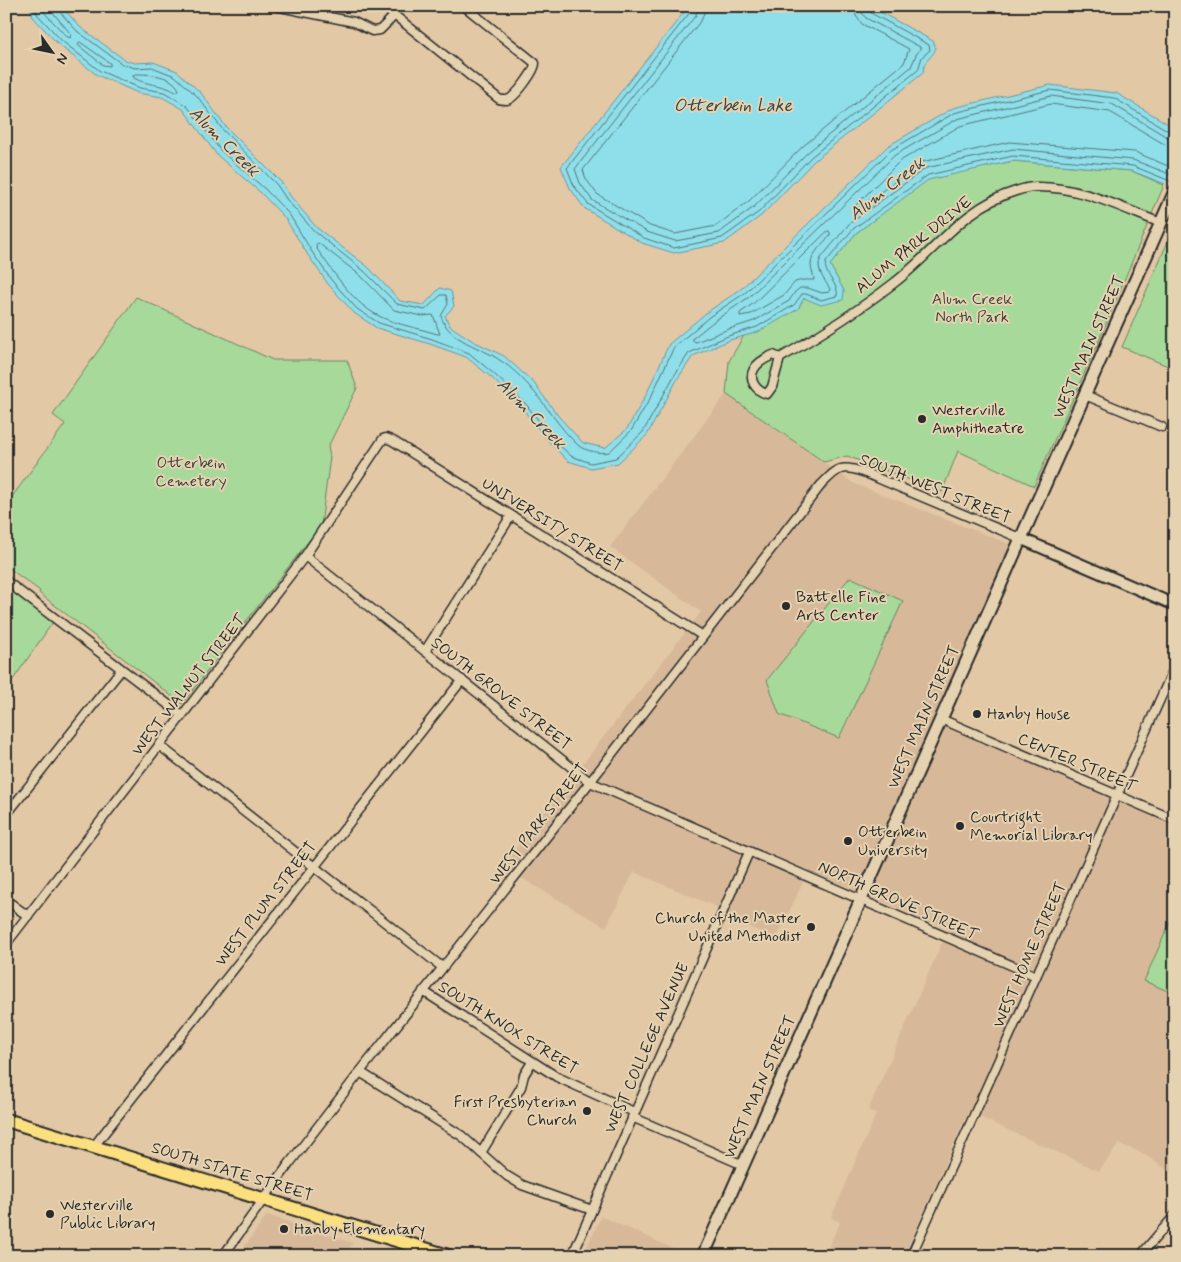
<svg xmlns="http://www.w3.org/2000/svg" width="1181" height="1262" viewBox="0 0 1181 1262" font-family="Mynerve,sans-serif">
<rect width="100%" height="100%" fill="#e3c8a6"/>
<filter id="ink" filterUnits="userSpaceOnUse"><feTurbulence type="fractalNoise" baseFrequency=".02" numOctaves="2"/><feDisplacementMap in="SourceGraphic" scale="10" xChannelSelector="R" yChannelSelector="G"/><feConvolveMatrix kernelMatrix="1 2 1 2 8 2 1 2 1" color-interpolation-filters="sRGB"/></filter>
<g filter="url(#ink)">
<!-- built -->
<g fill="#d7b99a">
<polygon points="726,394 853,483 1012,545 940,712 1175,816 1175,1175 1142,1153 1119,1144 1099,1171 968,1112 904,1256 831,1256 826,1253 840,1222 831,1218 876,1114 868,1110 948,929 809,870 776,939 727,917 714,906 634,872 606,927 502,867 701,612 610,547"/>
<polygon points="267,1215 353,1243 344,1256 238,1256"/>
<polygon points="601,1216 690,1256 583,1256"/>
</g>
<!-- green -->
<g fill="#a7d99a" stroke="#698262">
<polygon points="1013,161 1132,171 1164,185 1100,338 1034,486 958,451 942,492 847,456 824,462 726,394 729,361 767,296 844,291 830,265 856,233 928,179"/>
<polygon points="1175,225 1175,369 1122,347"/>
<polygon points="136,297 273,360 347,360 357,388 328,447 330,457 321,525 182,704 39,593 40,591 6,566 6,505 65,424 53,415"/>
<polygon points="850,577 903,601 839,738 779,714 767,680"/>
<polygon points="6,582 55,619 6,690"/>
<polygon points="1175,911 1175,994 1144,981"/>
</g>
<!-- water -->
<g fill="#8fdfea" stroke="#67979e">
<polygon points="30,6 61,6 80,27 125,60 135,63 153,62 177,71 201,93 226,127 281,182 291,197 317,228 368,267 400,301 424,305 440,288 451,291 454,306 445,316 450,326 473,341 504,356 533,382 559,417 583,443 605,448 627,429 646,395 669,344 706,313 741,289 888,146 953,108 1050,85 1116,93 1175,128 1175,188 1132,171 1013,161 928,180 856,233 830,265 844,291 843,300 821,305 804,298 798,309 758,332 730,340 693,356 678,378 647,435 618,463 591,468 568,461 549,442 521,407 491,377 466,357 430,344 377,328 354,313 328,284 308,255 285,218 261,193 217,155 183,109 162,97 138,93 97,75 59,45 33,17"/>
<path d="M689,6H869L933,41L936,48C932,59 924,58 923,73L814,161L762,215L724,243L674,253L642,243L584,208L570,188L561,167Z"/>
</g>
<!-- pier -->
<polygon fill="#e3c8a6" points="1175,162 1175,191 1163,188"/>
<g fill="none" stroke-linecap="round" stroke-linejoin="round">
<!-- shore -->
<g stroke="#537377" stroke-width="1">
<path d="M35,6L37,14L62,41L100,71L140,88L164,92L187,106L221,151L265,189L289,214L312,252L332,281L357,309L379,323L432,339L469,353L494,374L525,403L553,439L571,456L591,463L616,458L643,432L674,376L689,353L728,336L757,327L794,305L802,294H806L821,300L837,296C840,284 822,274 826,262L853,229L928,175L1013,156L1133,166L1175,183"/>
<polyline points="41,6 43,11 66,36 70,38 71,34 54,14 52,6"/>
<path d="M58,6L59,11L77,31L122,64L135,68L152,67L175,76L197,96L223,130L277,185L287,200L314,231L364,271L397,304L425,310L441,295H446L448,304L441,316C449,342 481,346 501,361C511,367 522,378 530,387C547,406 560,429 579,446C585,451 602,454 609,452L631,431L651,397L674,347L709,317L745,293L891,150L954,113L1050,90L1114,98L1167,130L1175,132"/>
<polyline points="692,6 691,11 567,168 574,186 588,204 644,238 674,248 722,238 759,212 811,157 918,70 922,57 930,50 929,45 871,13 868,6"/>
<polyline points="698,6 696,15 575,169 580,183 592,200 647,232 675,241 719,233 754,207 807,153 911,67 916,55 920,49 920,47 866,18 862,13 861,6"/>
<polyline points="706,6 702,19 583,170 586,179 597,194 650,226 675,234 716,226 749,201 802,147 904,63 909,49 862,24 856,16 854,6"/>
<polygon points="80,42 110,63 110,66 103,65 79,46 78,44"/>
<path d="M136,74C150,74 173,75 179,90L176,92C161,83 148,86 134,78L133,76Z"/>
<path d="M1175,139L1167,137L1112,104L1051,96L957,119L895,155L749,297L713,322L693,338V341L696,342L726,330L754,321L789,301L795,292L800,288H808L822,293L829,292L830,289C824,279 815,269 821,258L849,224L926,168L1013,149L1133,160L1175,176"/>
<polyline points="1175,146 1164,144 1110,112 1051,104 960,126 900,161 854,207 857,209 922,162 1009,142 1135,152 1175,169"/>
<path d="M828,231L830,232V235C824,243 811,253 811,265C811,271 814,275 814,280H803L795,282L784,295L751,314L740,316V313L754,303Z"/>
<path d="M318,243L360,275L394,310L422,316L433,315L440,334H437C419,328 398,325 381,317C353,304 335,274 317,249L316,245Z"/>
</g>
<!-- minor casing -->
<g stroke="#2b2b2b" stroke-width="11">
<g id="minor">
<polyline points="275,6 354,22 372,31 380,30 395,15"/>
<path d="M383,6L499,99C501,100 504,100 507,100C515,98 535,71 535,63L464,6"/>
<path d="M780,358L772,387L767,394C756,391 748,380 754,369C758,362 766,358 773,355L780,358C820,335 858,311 894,283C936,251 963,207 1016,191C1022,189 1028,187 1035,187C1080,186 1119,207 1161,223"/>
<polyline points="1085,395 1162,427"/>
<polyline points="305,556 590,782 1036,976"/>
<polyline points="6,581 182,715"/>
<polyline points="425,651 511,516"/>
<polyline points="941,719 1175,820"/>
<polyline points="159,745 442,967"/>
<polyline points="6,815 121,670"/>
<polyline points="6,900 28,916"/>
<polyline points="6,944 305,556 383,439 386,438 393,441 703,636"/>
<polyline points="423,991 557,1077 634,1112"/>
<polyline points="360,1072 462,1136 507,1176 522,1185 592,1210"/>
<polyline points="632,1117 743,1165"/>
<polyline points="94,1146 462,680"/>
<polyline points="481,1153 521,1087 524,1075 532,1062"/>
<path d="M223,1256L289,1164L363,1068L590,782L821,485C837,469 840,464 863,472L1022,539"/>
<polyline points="572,1256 749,852"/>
<polyline points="911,1256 1175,666"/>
<polyline points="1140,1256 1175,1215"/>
</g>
</g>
<!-- tertiary casing -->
<g stroke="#2b2b2b" stroke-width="14">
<polyline id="tertiary" points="1022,539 1175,605"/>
</g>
<!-- secondary casing -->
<g stroke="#2b2b2b" stroke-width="15">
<polyline id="secondary" points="703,1256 1175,191"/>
</g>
<!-- primary casing -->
<g stroke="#2b2b2b" stroke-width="16">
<polyline id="primary" points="6,1120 448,1256"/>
</g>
<!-- minor -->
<use href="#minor" stroke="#e5d2b0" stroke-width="8"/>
<!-- tertiary -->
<use href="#tertiary" stroke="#e5d2b0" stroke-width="10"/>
<!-- secondary -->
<use href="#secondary" stroke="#e5d2b0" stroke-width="11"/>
<!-- primary -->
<use href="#primary" stroke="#fce080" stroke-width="12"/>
</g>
</g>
<!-- markers -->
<g fill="#2b2b2b" stroke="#e5d2b0" stroke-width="2">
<circle cx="922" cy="419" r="5"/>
<circle cx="786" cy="606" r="5"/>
<circle cx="977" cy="714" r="5"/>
<circle cx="960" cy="826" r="5"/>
<circle cx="848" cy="841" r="5"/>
<circle cx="811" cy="927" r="5"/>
<circle cx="587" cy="1111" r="5"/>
<circle cx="50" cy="1214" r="5"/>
<circle cx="284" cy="1229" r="5"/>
</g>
<g text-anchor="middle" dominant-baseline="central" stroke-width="4" stroke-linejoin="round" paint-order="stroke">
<!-- street labels -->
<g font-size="16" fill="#2b2b2b" stroke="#e5d2b0">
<text transform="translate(914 245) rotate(-39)">ALUM PARK DRIVE</text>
<text transform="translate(1089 347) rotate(-66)">WEST MAIN STREET</text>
<text transform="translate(935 489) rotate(22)">SOUTH WEST STREET</text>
<text transform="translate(552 525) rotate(32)">UNIVERSITY STREET</text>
<text transform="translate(189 685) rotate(-52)">WEST WALNUT STREET</text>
<text transform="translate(501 694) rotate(38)">SOUTH GROVE STREET</text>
<text transform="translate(924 717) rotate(-66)">WEST MAIN STREET</text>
<text transform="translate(1077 763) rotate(23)">CENTER STREET</text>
<text transform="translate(539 824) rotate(-52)">WEST PARK STREET</text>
<text transform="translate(898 901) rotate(24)">NORTH GROVE STREET</text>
<text transform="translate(266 904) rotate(-52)">WEST PLUM STREET</text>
<text transform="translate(1030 955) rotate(-66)">WEST HOME STREET</text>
<text transform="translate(508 1028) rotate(32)">SOUTH KNOX STREET</text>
<text transform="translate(647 1048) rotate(-66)">WEST COLLEGE AVENUE</text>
<text transform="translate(760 1087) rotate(-66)">WEST MAIN STREET</text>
<text transform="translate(232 1172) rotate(17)">SOUTH STATE STREET</text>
</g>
<!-- park labels -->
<g font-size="16" fill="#3e453c" stroke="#e5d2b0">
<text x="972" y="299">Alum Creek<tspan x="972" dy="18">North Park</tspan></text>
<text x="191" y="463">Otterbein<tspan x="191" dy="18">Cemetery</tspan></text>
</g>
<!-- poi labels -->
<g font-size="16" fill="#2b2b2b" stroke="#e5d2b0" text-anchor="start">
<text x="932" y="410">Westerville<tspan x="932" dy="18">Amphitheatre</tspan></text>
<text x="796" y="597">Battelle Fine<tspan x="796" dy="18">Arts Center</tspan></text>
<text x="987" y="714">Hanby House</text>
<text x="970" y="817">Courtright<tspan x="970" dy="18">Memorial Library</tspan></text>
<text x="858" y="832">Otterbein<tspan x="858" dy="18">University</tspan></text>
<text x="801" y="918" text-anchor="end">Church of the Master<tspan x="801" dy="18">United Methodist</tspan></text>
<text x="577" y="1102" text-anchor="end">First Presbyterian<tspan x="577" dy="18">Church</tspan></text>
<text x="60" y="1205">Westerville<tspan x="60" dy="18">Public Library</tspan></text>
<text x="294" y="1229">Hanby Elementary</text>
</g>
<!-- water labels -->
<g font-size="18" font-style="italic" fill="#3a4648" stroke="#e5d2b0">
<text x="733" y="106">Otterbein Lake</text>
<text transform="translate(224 142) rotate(45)">Alum Creek</text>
<text transform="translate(887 189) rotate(-38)">Alum Creek</text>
<text transform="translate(531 414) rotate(46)">Alum Creek</text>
</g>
</g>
<!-- margin -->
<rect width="1181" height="1262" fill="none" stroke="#e5d2b0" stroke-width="25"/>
<rect x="12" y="12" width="1156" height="1237" fill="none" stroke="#2b2b2b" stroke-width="2" filter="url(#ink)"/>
<!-- north arrow -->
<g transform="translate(52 52) rotate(123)" stroke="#e5d2b0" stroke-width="4" paint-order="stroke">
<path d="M0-4L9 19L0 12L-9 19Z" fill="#2b2b2b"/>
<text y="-8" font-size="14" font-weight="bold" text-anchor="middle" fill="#2b2b2b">N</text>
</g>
</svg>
